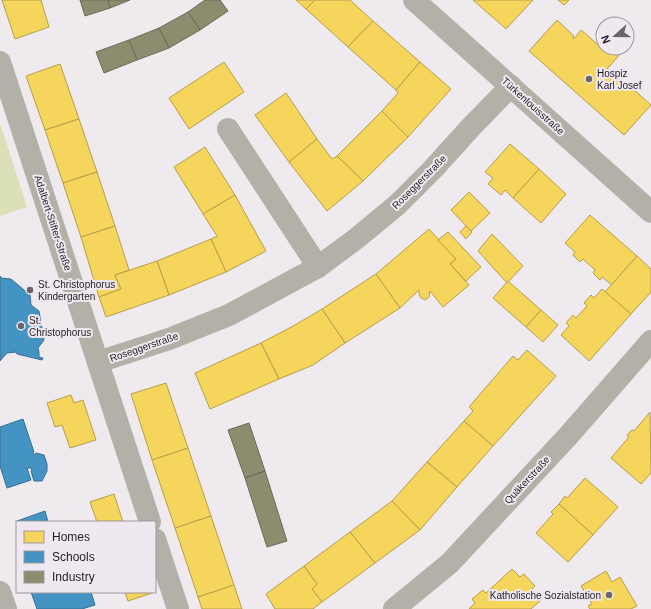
<svg xmlns="http://www.w3.org/2000/svg" width="651" height="609" viewBox="0 0 651 609" font-family="Arial,sans-serif">
<rect width="100%" height="100%" fill="#eeeaee"/>
<!-- green -->
<polygon fill="#dce0b7" points="0,123 27,207 0,216"/>
<!-- homes -->
<g fill="#f6d55c" stroke="#b69e4a">
<polygon points="2,0 41,0 49,27 15,39"/>
<polygon points="296,0 315,0 306,9"/>
<polygon points="315,0 350,0 373,21 348,47 306,9"/>
<polygon points="473,0 533,0 506,29"/>
<polygon points="558,0 569,0 564,5"/>
<polygon points="557,20 574,36 573,37 574,39 581,30 609,54 614,48 615,48 621,53 607,69 631,91 633,89 651,105 624,135 529,51"/>
<polygon points="373,21 420,62 396,90 348,47"/>
<polygon points="224,62 244,92 189,129 169,98"/>
<polygon points="420,62 451,89 408,137 382,111 398,93 396,90"/>
<polygon points="60,64 79,119 45,130 26,76"/>
<polygon points="286,93 317,139 289,162 255,115"/>
<polygon points="382,111 408,137 363,181 337,156"/>
<polygon points="79,119 97,172 63,183 45,130"/>
<polygon points="317,139 332,159 337,156 363,181 327,211 289,162"/>
<polygon points="510,144 539,169 513,198 505,190 501,195 488,184 493,178 485,172"/>
<polygon points="205,147 235,195 203,214 174,167"/>
<polygon points="539,169 566,194 541,223 513,198"/>
<polygon points="97,172 115,226 81,237 63,183"/>
<polygon points="469,192 490,213 471,231 451,210"/>
<polygon points="235,195 266,251 226,272 211,239 217,236 203,214"/>
<polygon points="590,215 637,256 612,285 602,277 600,280 593,273 595,270 583,259 580,262 573,255 575,252 565,243"/>
<polygon points="115,226 129,270 115,275 121,289 99,297 81,237"/>
<polygon points="466,226 472,232 466,239 460,232"/>
<polygon points="429,229 456,259 450,264 469,285 443,307 430,291 429,297 425,300 421,298 419,294 419,290 400,308 376,274"/>
<polygon points="448,232 481,267 466,281 450,264 456,259 438,240"/>
<polygon points="492,234 523,266 507,283 478,251"/>
<polygon points="211,239 226,272 169,295 157,261"/>
<polygon points="637,256 651,269 651,292 631,314 605,292"/>
<polygon points="157,261 169,295 106,317 99,297 121,289 115,275"/>
<polygon points="376,274 400,308 345,343 322,309"/>
<polygon points="508,281 541,310 526,327 493,298"/>
<polygon points="602,289 631,314 589,361 561,335 569,326 566,323 573,315 576,318 587,306 584,303 591,295 594,298"/>
<polygon points="322,309 345,343 313,365 279,379 261,343 295,325"/>
<polygon points="541,310 558,325 543,342 526,327"/>
<polygon points="261,343 279,379 210,409 195,373"/>
<polygon points="527,350 556,376 493,446 464,421 473,411 469,407 513,356 518,360"/>
<polygon points="166,383 188,448 152,460 131,394"/>
<polygon points="71,395 74,403 83,400 96,440 70,448 62,425 55,427 47,403"/>
<polygon points="650,412 651,473 641,484 611,458 629,437 627,436 629,433 632,430 634,431"/>
<polygon points="464,421 493,446 457,487 427,462"/>
<polygon points="188,448 211,516 175,528 152,460"/>
<polygon points="427,462 457,487 420,530 392,501"/>
<polygon points="585,478 618,507 593,535 559,504 565,496 567,498"/>
<polygon points="114,494 123,522 97,522 90,502"/>
<polygon points="392,501 420,530 375,563 350,532"/>
<polygon points="559,504 593,535 568,562 536,533 553,514 551,512"/>
<polygon points="211,516 234,585 198,597 175,528"/>
<polygon points="350,532 375,563 322,602 312,589 317,584 304,566"/>
<polygon points="304,566 317,584 312,589 322,602 313,609 275,609 266,594"/>
<polygon points="512,569 520,577 524,574 535,586 531,590 541,600 531,609 469,609 475,603 472,599 483,590 486,593"/>
<polygon points="606,571 612,582 620,577 637,606 631,609 590,609 588,606 592,604 581,586"/>
<polygon points="234,585 242,609 202,609 198,597"/>
<polygon points="125,592 155,592 128,601"/>
</g>
<!-- schools -->
<g fill="#4393c3" stroke="#397092">
<polygon points="0,276 1,278 11,279 30,295 31,305 39,311 44,340 38,348 39,352 39,357 43,358 42,360 17,354 16,352 7,353 0,361"/>
<polygon points="23,419 34,452 33,452 34,455 36,453 44,455 47,464 47,471 42,481 34,481 31,471 32,471 31,468 27,468 31,480 7,488 0,466 0,427"/>
<polygon points="45,511 48,522 18,522 17,521"/>
<polygon points="31,592 91,592 95,605 82,609 37,609"/>
</g>
<!-- industry -->
<g fill="#8c8c6e" stroke="#6c6b57">
<polygon points="80,0 108,0 110,8 85,16"/>
<polygon points="108,0 130,0 110,8"/>
<polygon points="205,0 220,0 228,11 200,30 188,12"/>
<polygon points="188,12 200,30 169,48 159,28"/>
<polygon points="159,28 169,48 137,60 129,40"/>
<polygon points="129,40 137,60 104,73 96,52"/>
<polygon points="249,423 265,471 245,478 228,430"/>
<polygon points="265,471 287,541 267,547 245,478"/>
</g>
<g fill="none" stroke-linecap="round" stroke-linejoin="round">
<!-- minor -->
<g stroke="#b3b0a7" stroke-width="22">
<polyline points="414,0 651,212"/>
<polyline points="0,62 150,522"/>
<polyline points="228,129 318,267"/>
<polyline points="98,362 169,339 229,315 318,267 357,238 397,205 433,169 471,127 511,86"/>
<polyline points="155,539 178,609"/>
<polyline points="0,592 6,609"/>
<polyline points="394,609 450,563 569,435 651,341"/>
</g>
</g>
<!-- markers -->
<g fill="#696569" stroke="#f0e8f0" stroke-width="1.5">
<circle cx="589" cy="79" r="4"/>
<circle cx="30" cy="290" r="4"/>
<circle cx="21" cy="326" r="4"/>
<circle cx="609" cy="595" r="4"/>
</g>
<g text-anchor="middle" dominant-baseline="central" stroke-width="4" stroke-linejoin="round" paint-order="stroke">
<!-- poi labels -->
<g font-size="10" fill="#211e21" stroke="#f0e8f0" text-anchor="start">
<text x="597" y="73">Hospiz<tspan x="597" dy="12">Karl Josef</tspan></text>
<text x="38" y="284">St. Christophorus<tspan x="38" dy="12">Kindergarten</tspan></text>
<text x="29" y="320">St.<tspan x="29" dy="12">Christophorus</tspan></text>
<text x="601" y="595" text-anchor="end">Katholische Sozialstation</text>
</g>
<!-- street labels -->
<g font-size="10" fill="#211e21" stroke="#f0e8f0">
<text transform="translate(533 106) rotate(42)">Türkenlouisstraße</text>
<text transform="translate(419 182) rotate(-45)">Roseggerstraße</text>
<text transform="translate(53 223) rotate(72)">Adalbert-Stifter-Straße</text>
<text transform="translate(144 347) rotate(-19)">Roseggerstraße</text>
<text transform="translate(527 480) rotate(-47)">Quäkerstraße</text>
</g>
</g>
<!-- legend -->
<rect x="16" y="521" width="140" height="72" fill="#f0e8f0" stroke="#9d979d"/>
<rect x="24" y="531" width="20" height="12" fill="#f6d55c" stroke="#9d979d"/>
<text x="52" y="541" font-size="12" fill="#211e21">Homes</text>
<rect x="24" y="551" width="20" height="12" fill="#4393c3" stroke="#9d979d"/>
<text x="52" y="561" font-size="12" fill="#211e21">Schools</text>
<rect x="24" y="571" width="20" height="12" fill="#8c8c6e" stroke="#9d979d"/>
<text x="52" y="581" font-size="12" fill="#211e21">Industry</text>
<!-- north arrow -->
<g transform="translate(615 36) rotate(249)"><circle r="19" fill="#f0e8f0" stroke="#9d979d"/>
<path d="M0-3L7 15L0 10L-7 15Z" fill="#696569"/>
<text y="-6" font-size="11" font-weight="bold" text-anchor="middle" fill="#211e21">N</text>
</g>
</svg>
